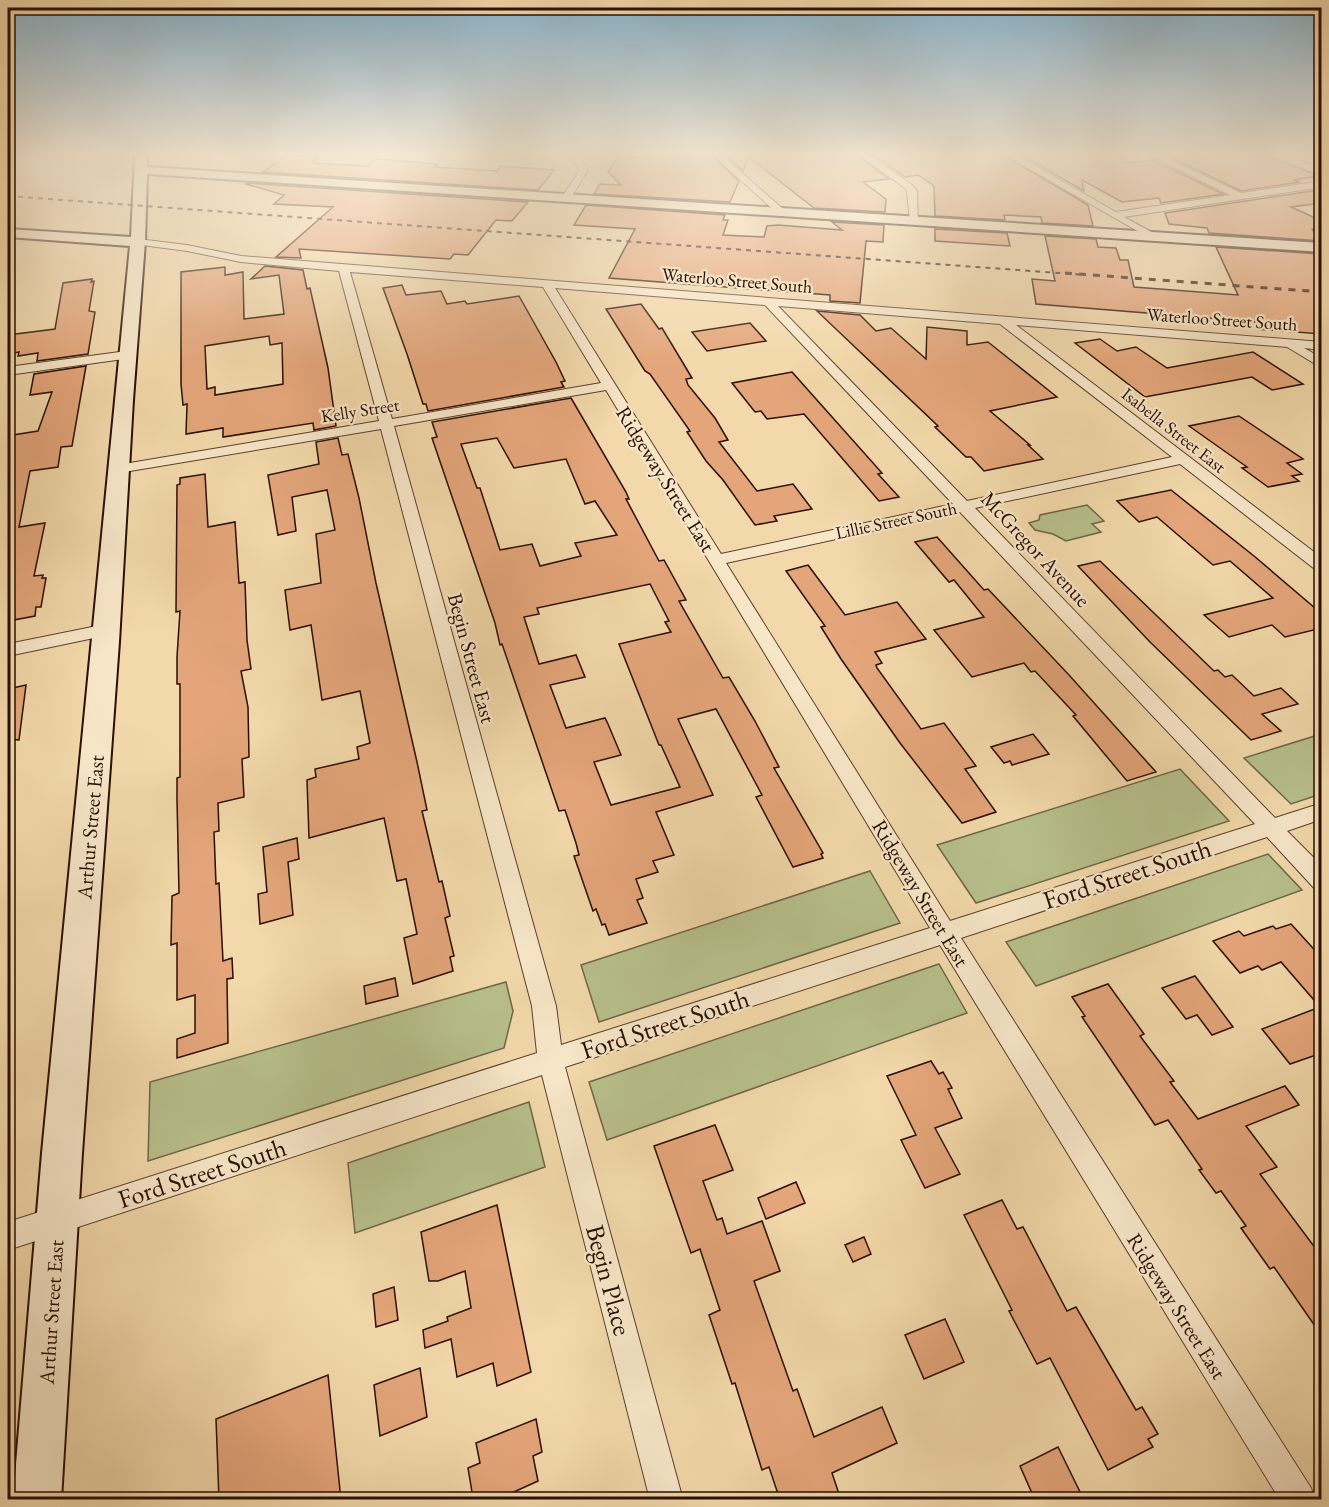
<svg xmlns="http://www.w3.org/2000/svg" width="1329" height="1507" viewBox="0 0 1329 1507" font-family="'EB Garamond',serif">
<rect width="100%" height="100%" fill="#f2d8aa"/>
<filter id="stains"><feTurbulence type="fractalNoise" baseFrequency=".00333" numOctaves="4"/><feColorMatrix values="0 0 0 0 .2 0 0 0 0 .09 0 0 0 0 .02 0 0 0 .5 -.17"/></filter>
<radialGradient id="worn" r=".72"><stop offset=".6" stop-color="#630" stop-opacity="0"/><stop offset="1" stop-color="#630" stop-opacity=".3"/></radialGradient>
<!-- green -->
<g fill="#b7bf8b" stroke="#706647" stroke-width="1.5">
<polygon points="1087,505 1104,521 1092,524 1101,532 1066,541 1053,534 1035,530 1029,523 1039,520 1040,515"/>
<polygon points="1321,734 1321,794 1291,804 1244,758"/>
<polygon points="1180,769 1229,821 976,903 937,845"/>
<polygon points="1268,854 1302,890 1036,986 1006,942"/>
<polygon points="870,871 900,923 599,1022 581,965"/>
<polygon points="939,964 967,1013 607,1140 589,1082"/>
<polygon points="506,982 513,1011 504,1048 148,1161 150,1082"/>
<polygon points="529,1102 545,1167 355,1233 348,1163"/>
</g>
<!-- building -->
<g fill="#e4a57a" stroke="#290e03" stroke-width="1.5" fill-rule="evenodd">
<polygon points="287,155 319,157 313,163 367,166 376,159 438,164 434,167 497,171 501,166 554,170 538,190 263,172"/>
<polygon points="650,155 711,155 739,181 730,202 594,194 600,184 621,185 608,172 617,159"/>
<polygon points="726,155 857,155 889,179 863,182 886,199 885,212 814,208 749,157 743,171"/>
<polygon points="873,155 1003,155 1088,205 1093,226 1042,223 1041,217 1004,215 1005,220 935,216 934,186 918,175 905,177"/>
<polygon points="1021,155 1126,155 1126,163 1153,160 1223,194 1161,203 1159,198 1122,202 1082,180 1084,191"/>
<polygon points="1185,155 1267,155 1319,176 1294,180 1300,182 1241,191 1170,157"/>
<polygon points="248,183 528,202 512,221 496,220 468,255 454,254 450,259 299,249 301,258 276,257 333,207 274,204 284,195 246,184"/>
<polygon points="1319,190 1322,191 1322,203 1291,207 1322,221 1322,229 1312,229 1321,241 1209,233 1207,228 1169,224 1165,213"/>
<polygon points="586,205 725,215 723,220 728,220 723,235 764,237 767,226 778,225 842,230 832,222 884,225 883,242 866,241 860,303 830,301 830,295 609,278 635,229 574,225"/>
<polygon points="935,229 1007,233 1010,246 935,241"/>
<polygon points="1045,236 1096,239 1098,247 1116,248 1120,260 1128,260 1134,287 1238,295 1216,247 1322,254 1322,334 1257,329 1257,322 1036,304 1032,279 1055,281"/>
<path d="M265,266L303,270L307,289L310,288L328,368L336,426L314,430L313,423L223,437V428L186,434L187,404L183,405L181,384V272L225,267V275L243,272L244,319L284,314L279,275L251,279ZM269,336L270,345L282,343L283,384L215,395V387L207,389L205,346Z"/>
<polygon points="92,279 91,282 94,281 89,311 95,312 88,354 37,361 38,353 18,356 19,352 8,354 8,335 55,329 63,283"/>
<polygon points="402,285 406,295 441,291 447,304 465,301 467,304 519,296 556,362 565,381 561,382 564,387 428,411 426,404 423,404 407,354 383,288"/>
<polygon points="641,304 659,329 662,328 692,378 686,379 688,385 715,418 728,440 719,442 757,491 793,484 812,509 774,516 777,521 755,525 723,480 706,461 687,432 690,431 650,374 645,371 606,309"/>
<polygon points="817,311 860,315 876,331 891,328 926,359 927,327 967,331 967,345 988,342 1057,397 990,411 1030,445 1028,445 1043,459 984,471 971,457 966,457 935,427 938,426"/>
<polygon points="750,323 766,341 707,351 692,332"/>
<polygon points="1100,339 1117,351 1136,347 1167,368 1253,352 1303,384 1272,390 1252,377 1145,397 1075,343"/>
<polygon points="86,366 72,446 61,447 58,467 30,471 19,527 45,523 34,576 43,575 42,578 46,578 41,607 36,607 35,616 8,621 8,440 11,439 13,435 38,431 52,392 30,395 34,374"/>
<polygon points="792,372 882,473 878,474 899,497 879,501 804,414 767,419 761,411 755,412 732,383"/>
<path d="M571,398L626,492L629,499H626L659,561L664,560L686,600L679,601L723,678L729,677L755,721L779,767L774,768L823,853L821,854L823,858L793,867L756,797L762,795L716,709L678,719L713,795L656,812L674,855L653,861L658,872L636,879L643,898L637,900L647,923L609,935L605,924L602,925L596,909L593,911L574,856L579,855L576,843L565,810L559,811L502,644L500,645L495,623L432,438L437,437L432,422ZM497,438L514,468L566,459L585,504L595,501L617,535L575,543L581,556L540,566L532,544L500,550L480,488H477L461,444ZM650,584L669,621L665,622L671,632L619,644L659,745H661L680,787L611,805L594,762L621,755L608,724L605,718L566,728L550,685L585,677L576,655L539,664L524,617L539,614L537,608Z"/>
<polygon points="1239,416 1303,459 1287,463 1302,474 1292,476 1299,481 1268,487 1242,468 1247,467 1189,426"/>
<polygon points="338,438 342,455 348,454 359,498 376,583 417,762 427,810 422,811 439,882 442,881 450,916 445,918 454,956 450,957 453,971 413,984 404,938 417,934 406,879 397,881 384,818 309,838 307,780 316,777 315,769 359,759 357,747 370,743 360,691 322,700 311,625 290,630 285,590 321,583 316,534 335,530 327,490 292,497 296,531 278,535 268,475 319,464 316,442"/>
<polygon points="205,474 208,527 235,522 239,583 245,582 247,640 251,669 241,671 248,707 249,757 242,759 244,797 218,803 219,831 214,832 216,884 219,883 223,961 232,958 233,978 227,979 228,1043 177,1058 177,1039 195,1033 195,995 177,1000 177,943 171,945 172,896 179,893 177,799 177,778 180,777 180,684 177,684 177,657 180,611 176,612 177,485 180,484 180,478"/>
<polygon points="1171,490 1254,556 1322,614 1322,628 1285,637 1272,625 1229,637 1204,615 1273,598 1230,561 1213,565 1157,517 1139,522 1117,501"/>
<polygon points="937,537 984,590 988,589 1069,675 1156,772 1127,781 1073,716 1076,715 1035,671 1031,672 1024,663 972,677 934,630 984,617 954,580 949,582 915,542"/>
<polygon points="1100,561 1214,671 1218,670 1225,677 1232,675 1254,696 1281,688 1298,704 1262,714 1281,731 1251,740 1150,642 1078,566"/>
<polygon points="808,565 845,615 897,602 926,639 875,652 882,663 876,665 877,668 921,729 944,723 976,766 965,769 996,812 962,823 900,743 841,659 821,627 825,626 786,571"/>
<polygon points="26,685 19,740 8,739 8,689"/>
<polygon points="1033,734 1049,754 1012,765 1010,761 1004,763 991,747"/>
<polygon points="297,838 299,859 288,862 293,915 260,924 258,894 267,892 263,847"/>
<polygon points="1291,924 1322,958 1322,1053 1290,1064 1262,1029 1320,1007 1281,962 1262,970 1258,966 1240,973 1213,941 1239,931 1244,936 1273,926 1276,929"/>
<polygon points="1195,976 1233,1027 1212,1035 1197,1015 1186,1019 1162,988"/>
<polygon points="395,978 398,996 366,1004 364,986"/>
<polygon points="1108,984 1144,1034 1140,1036 1174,1081 1170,1082 1198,1119 1285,1086 1299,1105 1246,1126 1277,1167 1260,1174 1322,1257 1322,1336 1274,1267 1270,1269 1241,1228 1246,1226 1221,1191 1216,1193 1199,1170 1202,1169 1168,1120 1155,1125 1082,1017 1085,1016 1072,997"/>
<polygon points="931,1061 939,1074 943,1072 952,1088 948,1089 962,1118 935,1128 960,1174 925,1188 901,1140 916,1135 887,1076"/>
<polygon points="715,1125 733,1170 703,1181 717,1220 722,1218 727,1234 762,1221 780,1271 754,1281 793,1391 797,1389 814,1437 882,1407 897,1443 832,1473 841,1500 780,1500 769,1467 762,1470 735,1383 732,1384 709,1315 720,1310 700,1249 691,1253 654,1146"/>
<polygon points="796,1182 805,1203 766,1219 758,1198"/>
<polygon points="1002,1200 1017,1229 1023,1227 1067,1311 1076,1307 1136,1410 1142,1407 1158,1434 1148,1439 1153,1447 1108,1470 1050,1358 1037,1364 1009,1311 1012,1310 964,1215"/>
<polygon points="497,1205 531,1372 497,1386 493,1363 457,1377 451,1339 425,1348 423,1330 448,1321 447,1317 471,1308 465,1271 438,1281 429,1281 421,1232"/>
<polygon points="864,1237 871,1254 853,1262 845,1245"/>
<polygon points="394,1287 398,1320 376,1327 373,1294"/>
<polygon points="945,1319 964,1362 924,1379 905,1335"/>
<polygon points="420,1368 427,1417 380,1436 374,1385"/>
<polygon points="328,1375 341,1500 219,1500 216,1419"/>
<polygon points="536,1419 542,1452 533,1456 538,1481 496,1500 488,1500 486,1493 473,1498 468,1468 480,1463 476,1443"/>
<polygon points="1058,1447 1084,1500 1035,1500 1020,1466"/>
</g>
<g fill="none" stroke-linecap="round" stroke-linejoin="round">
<!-- minor casing -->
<g stroke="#5b402d" stroke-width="2">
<g id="minor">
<polygon points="569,155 578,155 588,170 570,199 567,200 562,197 580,170"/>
<polygon points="713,155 722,155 783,209 783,213 777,213"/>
<polygon points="859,155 869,155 911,184 917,191 918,223 910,221 907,191 905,188"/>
<polygon points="1005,155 1016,155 1116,212 1230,195 1149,155 1160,155 1241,193 1322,181 1322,187 1124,217 1157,235 1157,239 1153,240"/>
<path d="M138,239L187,245L241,256L1322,342V350L1304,348L1322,358V368L1287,347L1016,325L1322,558V571L1316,570L1180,464L975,508L1275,818L1322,803V819L1287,831L1322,866V890L1314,888L1267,837L961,938L1311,1488L1315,1500H1280L940,945L565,1067L683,1500H650L542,1075L8,1250V1222L537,1053L532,1006L381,429L118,473L111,469L118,465L379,421L339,271L241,262L187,251L134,244V240ZM350,272L543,287L601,383L392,419ZM555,288L765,305L953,504L721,554ZM778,306L1000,324L1172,457L967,501ZM606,390L930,928L561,1045L556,1006L394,426ZM960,512L1255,824L950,921L726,563Z"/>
<polygon points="127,351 131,352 131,358 8,375 8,367"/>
<polygon points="107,624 113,626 116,630 113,634 8,656 8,644"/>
</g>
</g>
<!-- tertiary casing -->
<g stroke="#5b402d" stroke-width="2">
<polygon id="tertiary" points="1292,155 1307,155 1322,161 1322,168"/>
</g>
<!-- secondary casing -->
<g stroke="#290e03" stroke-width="4">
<polygon id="secondary" points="135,155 147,155 147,167 1322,243 1322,252 147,174 145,242 133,400 119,642 82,1153 61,1500 13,1500 42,1153 130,246 8,237 8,229 131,237"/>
</g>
<!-- minor -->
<use href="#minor" fill="#f7e6c8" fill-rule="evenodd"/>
<!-- tertiary -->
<use href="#tertiary" fill="#f7e6c8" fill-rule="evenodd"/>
<!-- secondary -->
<use href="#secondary" fill="#f7e6c8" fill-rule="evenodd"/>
<!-- rail-far1 -->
<polyline stroke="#290e03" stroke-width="2" stroke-dasharray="5 5" stroke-linecap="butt" points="8,196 1086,275"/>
<!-- rail -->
<polyline stroke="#290e03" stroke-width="3" stroke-dasharray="7 7" stroke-linecap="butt" points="1065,273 1322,292"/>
</g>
<!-- sky -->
<linearGradient id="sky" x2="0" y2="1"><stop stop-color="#89b6d1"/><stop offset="0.42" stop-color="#f9edd9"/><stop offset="1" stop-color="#f9edd9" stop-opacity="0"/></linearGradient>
<rect width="1329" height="366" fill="url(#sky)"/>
<g text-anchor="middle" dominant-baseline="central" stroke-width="4.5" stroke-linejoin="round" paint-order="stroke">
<!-- far-street labels -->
<g font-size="18" fill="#290e03" stroke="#f7e6c8">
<text transform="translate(737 280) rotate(5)">Waterloo Street South</text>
<text transform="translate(1222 319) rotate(4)">Waterloo Street South</text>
<text transform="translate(360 410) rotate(-9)">Kelly Street</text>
<text transform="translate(1174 430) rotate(38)">Isabella Street East</text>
<text transform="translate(896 520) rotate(-12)">Lillie Street South</text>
</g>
<!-- street labels -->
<g font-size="21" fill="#290e03" stroke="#f7e6c8">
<text transform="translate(666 479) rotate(58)">Ridgeway Street East</text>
<text transform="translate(1036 549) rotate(47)">McGregor Avenue</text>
<text transform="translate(472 658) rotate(75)">Begin Street East</text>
<text transform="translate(90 827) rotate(-85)">Arthur Street East</text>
<text transform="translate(921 893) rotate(59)">Ridgeway Street East</text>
<text transform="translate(1177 1306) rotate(58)">Ridgeway Street East</text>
<text transform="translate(51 1312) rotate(-86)">Arthur Street East</text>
</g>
<!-- near-street labels -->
<g font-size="26" fill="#290e03" stroke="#f7e6c8">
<text transform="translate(1127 874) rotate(-18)">Ford Street South</text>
<text transform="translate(665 1024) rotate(-18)">Ford Street South</text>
<text transform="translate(202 1173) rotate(-18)">Ford Street South</text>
<text transform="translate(609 1280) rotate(75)">Begin Place</text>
</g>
</g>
<!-- margin -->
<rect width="1329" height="1507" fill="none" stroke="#f2d8aa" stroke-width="30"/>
<rect x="9" y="9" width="1311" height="1489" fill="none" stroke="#290e03" stroke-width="3"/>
<rect x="15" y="15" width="1299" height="1477" fill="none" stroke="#290e03" stroke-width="1.5"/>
<rect width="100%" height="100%" filter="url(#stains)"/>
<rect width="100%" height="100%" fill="url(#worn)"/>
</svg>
